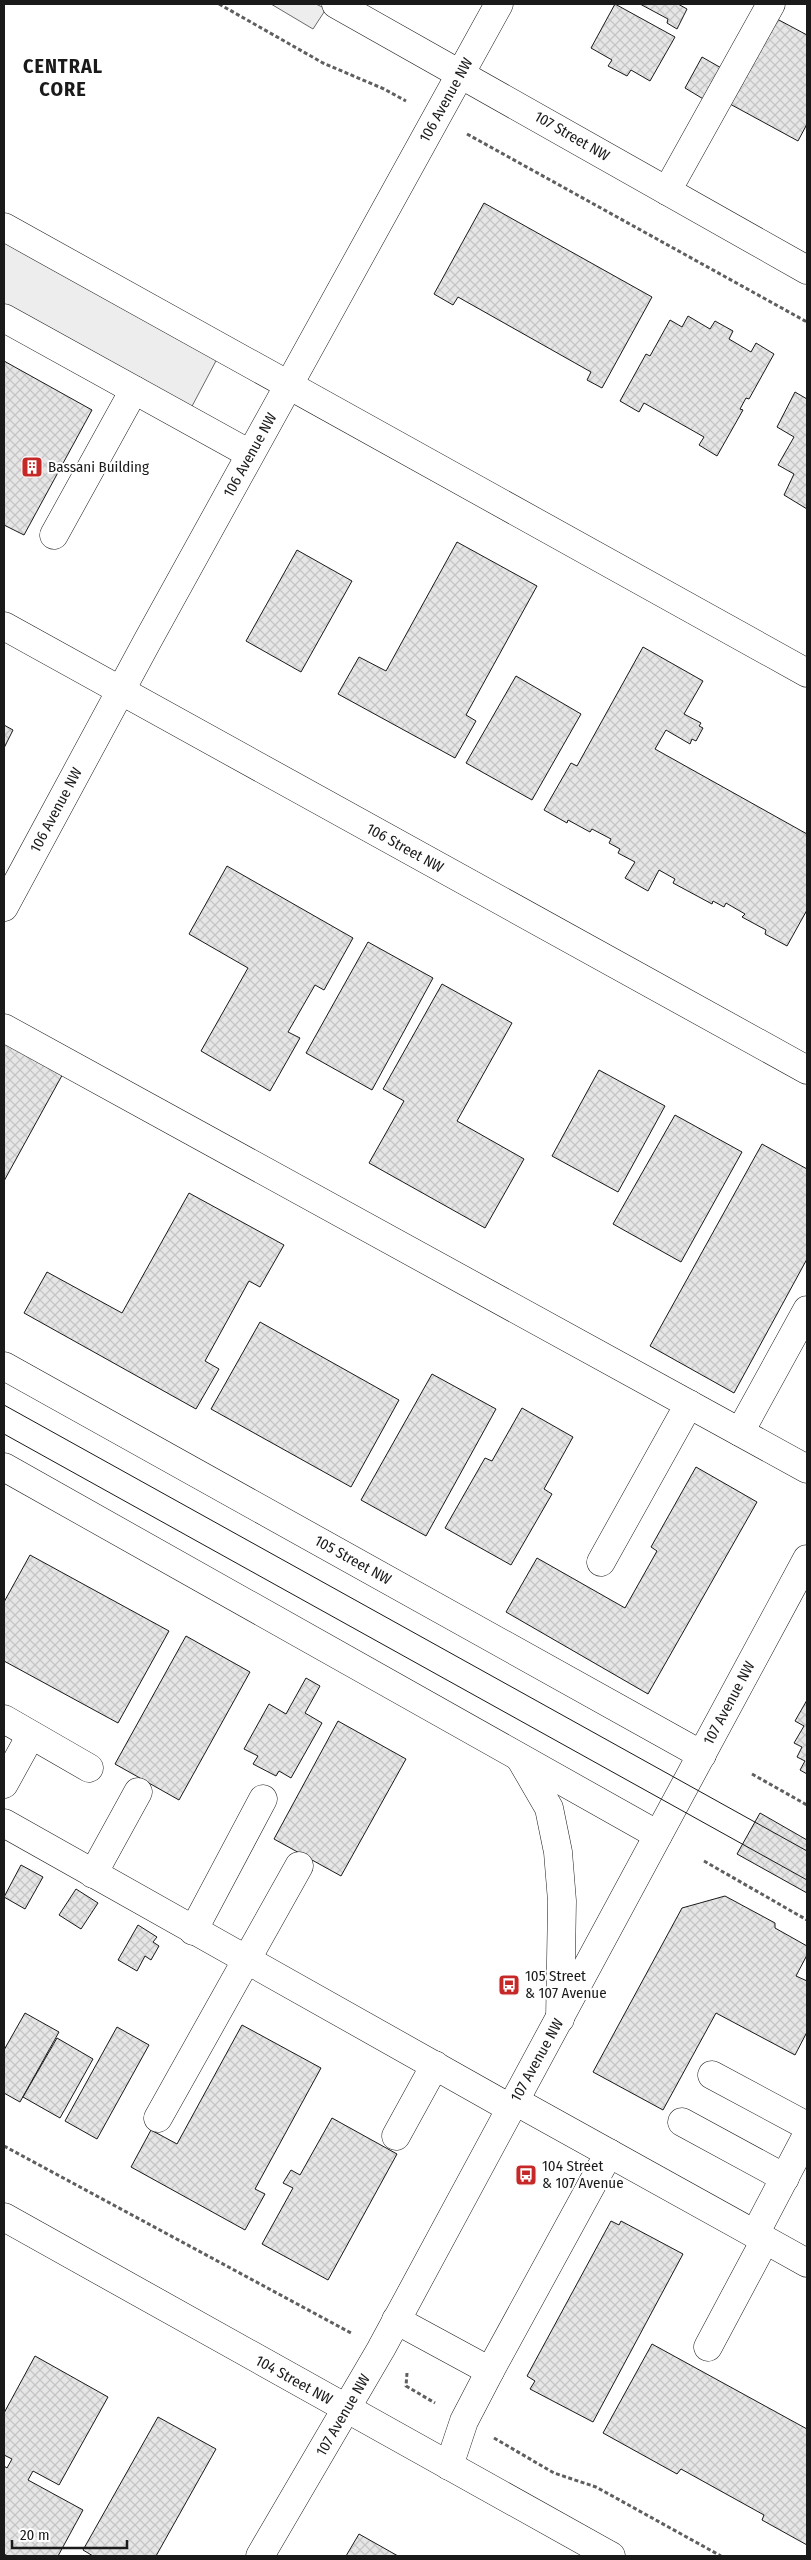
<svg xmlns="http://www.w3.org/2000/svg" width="811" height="2560" viewBox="0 0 811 2560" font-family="'Fira Sans Condensed',sans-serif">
<defs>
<pattern id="building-cross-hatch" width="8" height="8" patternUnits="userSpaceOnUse" patternTransform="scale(1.25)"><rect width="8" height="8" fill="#e6e6e6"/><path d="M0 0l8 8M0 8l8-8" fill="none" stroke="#c5c5c5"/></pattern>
</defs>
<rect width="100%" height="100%" fill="#fff"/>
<!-- parking -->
<g fill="#ededed" stroke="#6a6a6a">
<polygon points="271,4 316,4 326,9 313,29"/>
<polygon points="4,239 217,359 190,410 4,306"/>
</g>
<!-- building -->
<g fill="url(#building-cross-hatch)" stroke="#1a1a1a">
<polygon points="615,4 675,37 650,81 631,70 627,76 608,66 612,60 591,48"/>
<polygon points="640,4 678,4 687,9 677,29 667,23 668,19"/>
<polygon points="777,19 807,35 807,124 798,141 730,104"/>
<polygon points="702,57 723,69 705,100 685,88"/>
<polygon points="484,203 652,297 602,388 587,380 591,372 458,297 453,305 434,294"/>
<polygon points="688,316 710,329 715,321 733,331 729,339 751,352 756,343 774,354 749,399 746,398 740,409 743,410 717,456 699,445 704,437 644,403 639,412 620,401 646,354 650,356 670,320 682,327"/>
<polygon points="4,361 92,410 24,535 4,525"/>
<polygon points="795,392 807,399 807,509 784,495 794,474 778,465 794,437 777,427"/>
<polygon points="457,542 537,586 466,715 476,721 455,758 338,694 359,657 386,671"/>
<polygon points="297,550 352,581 301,672 246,641"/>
<polygon points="643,647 703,681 684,714 701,723 699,726 703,728 696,741 692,739 690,744 666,730 655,749 807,834 807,910 787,946 765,934 766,930 742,917 745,914 726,903 724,907 713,901 712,904 673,883 675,879 659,870 648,891 625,878 635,862 618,853 620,849 609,843 611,839 592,829 590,832 568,820 567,823 544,810 571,763 577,766"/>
<polygon points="516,676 581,714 532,800 466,763"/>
<polygon points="4,725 13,730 4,748"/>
<polygon points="227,866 353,938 324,990 315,985 288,1032 300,1038 270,1091 201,1051 248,968 189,934"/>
<polygon points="368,942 433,978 372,1090 306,1053"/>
<polygon points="442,984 512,1023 457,1121 524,1159 485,1228 369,1163 404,1101 383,1089"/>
<polygon points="4,1038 65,1070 4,1181"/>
<polygon points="599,1070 665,1106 618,1192 552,1156"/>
<polygon points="675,1115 742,1152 681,1262 613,1224"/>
<polygon points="762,1144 807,1169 807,1259 734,1393 650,1346"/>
<polygon points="189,1193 284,1245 260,1287 249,1281 205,1361 219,1369 196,1409 24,1313 47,1272 122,1313"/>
<polygon points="260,1322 399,1400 351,1487 211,1409"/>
<polygon points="432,1374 496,1409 426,1536 361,1500"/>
<polygon points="522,1408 573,1437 544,1489 552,1494 511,1565 445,1528 485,1458 492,1461"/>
<polygon points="696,1467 757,1502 648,1694 506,1612 537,1558 625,1608 657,1551 651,1547"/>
<polygon points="30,1555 169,1631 118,1723 4,1661 4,1602"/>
<polygon points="186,1636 250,1672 179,1800 115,1764"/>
<polygon points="306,1678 320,1686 305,1713 322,1723 291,1778 279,1771 276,1776 253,1764 258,1756 244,1749 269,1704 286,1714"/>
<polygon points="807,1700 807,1774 800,1770 805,1761 797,1757 802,1747 794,1743 804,1726 795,1721"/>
<polygon points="338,1721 406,1759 341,1876 274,1839"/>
<polygon points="760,1813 807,1840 807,1893 737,1854"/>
<polygon points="21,1865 43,1877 25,1909 4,1897"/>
<polygon points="76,1889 98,1903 81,1929 59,1915"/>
<polygon points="725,1896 775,1923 775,1928 807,1946 807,1955 796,1976 807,1981 807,2032 795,2055 716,2013 663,2110 593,2072 682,1908"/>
<polygon points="138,1925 157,1937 153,1942 159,1946 151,1960 145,1956 137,1971 118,1960"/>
<polygon points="25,2013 59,2032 20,2102 4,2093 4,2050"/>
<polygon points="242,2025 321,2068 255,2189 265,2194 245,2230 131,2167 151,2130 177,2144"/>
<polygon points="117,2027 149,2045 97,2139 65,2121"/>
<polygon points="57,2038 93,2059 60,2118 23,2097"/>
<polygon points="332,2118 397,2154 328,2280 262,2244 293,2188 283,2183 291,2170 300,2175"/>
<polygon points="611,2221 619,2225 621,2221 683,2254 593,2422 530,2389 535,2381 527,2376"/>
<polygon points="652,2344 807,2429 807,2545 762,2520 764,2515 681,2469 677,2474 603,2433"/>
<polygon points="35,2356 108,2397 59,2485 33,2471 28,2480 83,2510 58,2556 8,2556 4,2554 4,2466 7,2468 12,2459 4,2455 4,2413"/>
<polygon points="158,2417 216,2449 156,2556 93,2556 83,2550"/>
<polygon points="359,2534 398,2556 346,2556"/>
</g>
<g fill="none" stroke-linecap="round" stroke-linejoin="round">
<!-- minor casing -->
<g stroke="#1a1a1a" stroke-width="29">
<g id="minor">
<polyline points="336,4 807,270"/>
<polyline points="667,191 771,4"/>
<polyline points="4,227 807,673"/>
<polyline points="4,318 250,454"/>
<polyline points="54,535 134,390"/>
<polyline points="4,626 807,1070"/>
<polyline points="4,907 148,640 499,4"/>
<polyline points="4,1028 807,1469"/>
<polyline points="4,1366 702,1755"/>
<polyline points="740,1432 807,1310"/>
<polyline points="4,1467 658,1835"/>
<polyline points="601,1562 689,1404"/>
<polyline points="4,1719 89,1768"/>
<polyline points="520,1758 549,1808 558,1852 562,1901 560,2019"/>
<polyline points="4,1784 31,1735"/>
<polyline points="4,1823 510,2108"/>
<polyline points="93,1874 138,1792"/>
<polyline points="193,1931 263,1799"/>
<polyline points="712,2075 807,2126"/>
<polyline points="515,2101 807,2263"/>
<polyline points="158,2118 299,1866"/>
<polyline points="682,2122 785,2178"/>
<polyline points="396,2136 435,2065"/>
<polyline points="4,2217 611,2556"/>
<polyline points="755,2234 807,2135"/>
<polyline points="396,2320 490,2371 609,2153"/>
<polyline points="708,2347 765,2240"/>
<polyline points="449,2466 464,2421 490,2371"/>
</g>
</g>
<!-- major casing -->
<g stroke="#1a1a1a" stroke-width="29">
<polyline id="major" points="260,2556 381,2349 807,1559"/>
</g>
<!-- path -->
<g stroke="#5f5f5f" stroke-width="3" stroke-dasharray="4 2.5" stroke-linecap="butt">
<polyline points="219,4 323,63 384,89 406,101"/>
<polyline points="467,134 807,322"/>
<polyline points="752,1774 807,1805"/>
<polyline points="704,1861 807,1920"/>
<polyline points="4,2146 351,2333"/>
<polyline points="407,2373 406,2386 435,2403"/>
<polyline points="494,2438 554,2473 596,2487 721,2556"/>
</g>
<!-- minor -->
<use href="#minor" stroke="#fff" stroke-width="28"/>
<!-- major -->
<use href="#major" stroke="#fff" stroke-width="28"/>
<!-- tram -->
<g stroke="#1a1a1a" stroke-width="1">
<polyline points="4,1405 807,1851"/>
<polyline points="4,1434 807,1880"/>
</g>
</g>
<!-- icons -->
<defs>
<g id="building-square" transform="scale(1.125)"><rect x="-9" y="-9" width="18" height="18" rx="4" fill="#c62828" stroke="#fff"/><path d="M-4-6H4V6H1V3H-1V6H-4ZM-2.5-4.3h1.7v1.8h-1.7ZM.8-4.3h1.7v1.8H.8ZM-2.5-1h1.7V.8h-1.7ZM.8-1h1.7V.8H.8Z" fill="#fff"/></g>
<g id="bus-square" transform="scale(1.125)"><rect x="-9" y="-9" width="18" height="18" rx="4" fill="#c62828" stroke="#fff"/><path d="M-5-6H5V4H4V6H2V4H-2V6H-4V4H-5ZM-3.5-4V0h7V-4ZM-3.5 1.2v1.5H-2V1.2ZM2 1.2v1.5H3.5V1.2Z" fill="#fff"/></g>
</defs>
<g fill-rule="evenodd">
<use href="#building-square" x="32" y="467"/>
<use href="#bus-square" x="509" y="1985"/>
<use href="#bus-square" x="526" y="2175"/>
</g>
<g text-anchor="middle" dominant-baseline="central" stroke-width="4" stroke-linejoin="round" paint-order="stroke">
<!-- street labels -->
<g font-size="15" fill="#1a1a1a" stroke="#fff">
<text transform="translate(446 100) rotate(-61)">106 Avenue NW</text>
<text transform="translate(572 136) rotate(30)">107 Street NW</text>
<text transform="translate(250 455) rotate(-61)">106 Avenue NW</text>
<text transform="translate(56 810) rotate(-62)">106 Avenue NW</text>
<text transform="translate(405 848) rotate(29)">106 Street NW</text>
<text transform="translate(353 1560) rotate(29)">105 Street NW</text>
<text transform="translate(729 1703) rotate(-62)">107 Avenue NW</text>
<text transform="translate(537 2060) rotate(-61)">107 Avenue NW</text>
<text transform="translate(294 2380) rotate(29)">104 Street NW</text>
<text transform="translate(343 2415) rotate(-60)">107 Avenue NW</text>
</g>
<!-- poi labels -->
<g font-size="15" fill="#1a1a1a" stroke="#fff" text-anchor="start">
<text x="48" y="467">Bassani Building</text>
<text x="525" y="1976">105 Street<tspan x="525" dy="17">&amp; 107 Avenue</tspan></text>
<text x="542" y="2166">104 Street<tspan x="542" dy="17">&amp; 107 Avenue</tspan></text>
</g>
<!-- district labels -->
<g font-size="20" font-weight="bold" letter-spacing="1" fill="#1a1a1a" stroke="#fff">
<text x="63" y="66">CENTRAL<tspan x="63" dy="23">CORE</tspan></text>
</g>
</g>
<!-- border -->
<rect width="811" height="2560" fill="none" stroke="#1a1a1a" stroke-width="10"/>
<!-- scale -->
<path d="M12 2540v8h115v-8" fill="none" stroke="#1a1a1a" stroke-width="2.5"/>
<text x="20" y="2540" font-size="15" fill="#1a1a1a" stroke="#ffffff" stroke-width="4" paint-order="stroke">20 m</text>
</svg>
